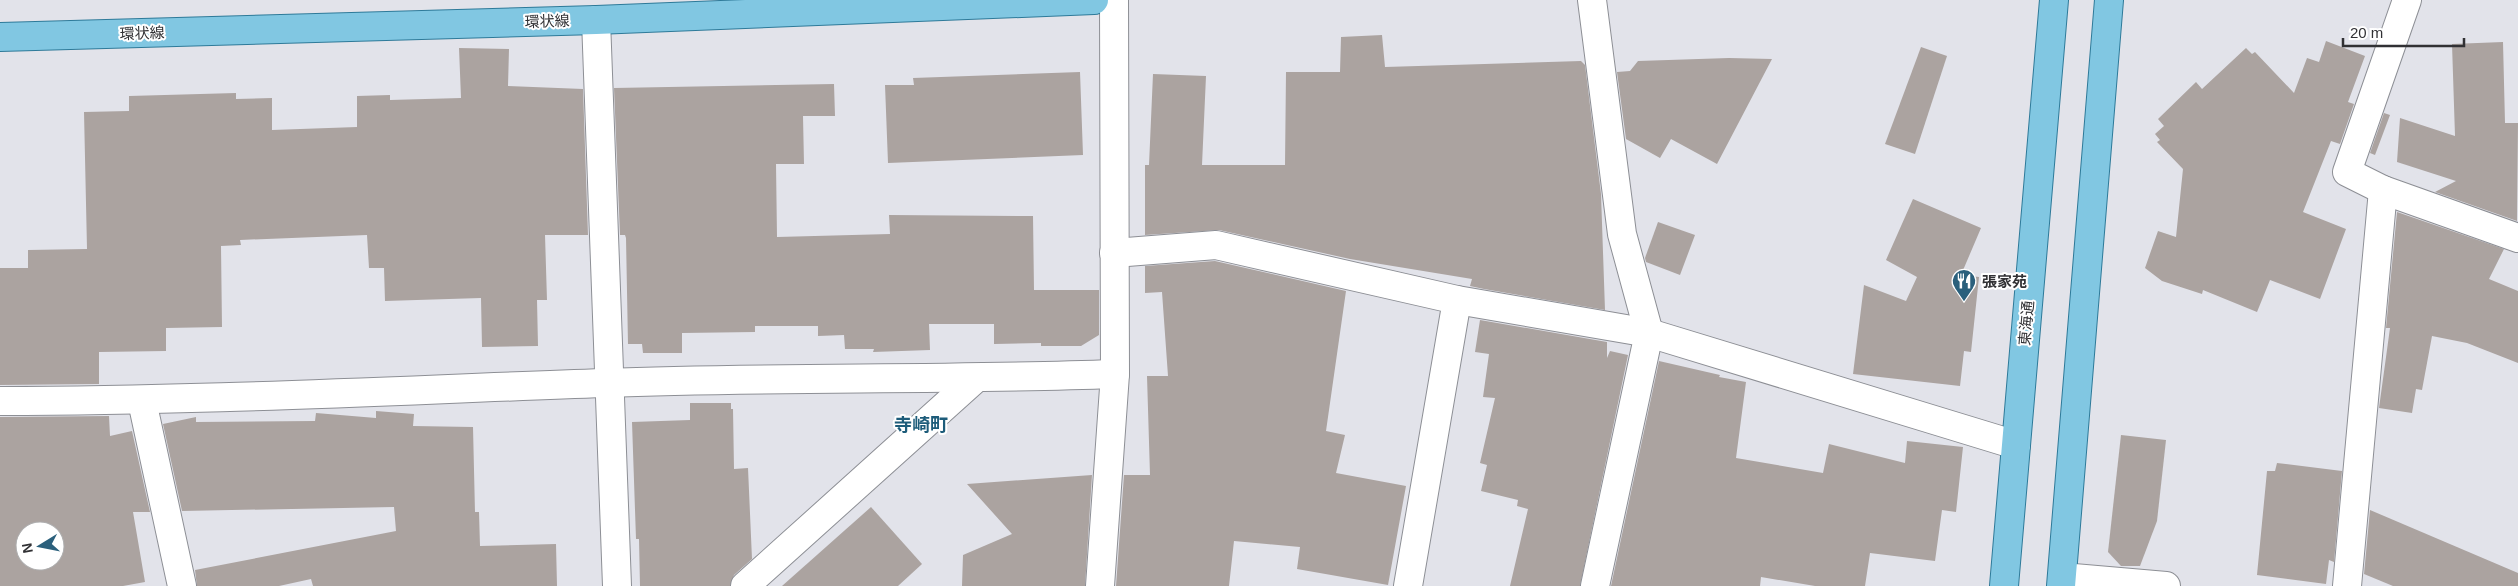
<svg xmlns="http://www.w3.org/2000/svg" width="2518" height="586" viewBox="0 0 2518 586" font-family="Helvetica,'Noto Sans JP',sans-serif">
<rect width="100%" height="100%" fill="#e2e3ea"/>
<!-- building -->
<g fill="#aba3a0" fill-rule="evenodd">
<polygon points="1382,35 1385,67 1581,61 1585,65 1601,194 1605,310 1484,289 1470,286 1472,279 1350,259 1219,230 1145,235 1145,165 1149,165 1153,74 1206,76 1202,165 1285,165 1286,72 1340,72 1341,37"/>
<polygon points="2326,41 2365,56 2348,102 2354,104 2340,144 2331,141 2303,212 2346,229 2320,299 2270,280 2257,312 2203,290 2202,294 2162,281 2145,268 2158,231 2176,237 2183,169 2157,142 2160,140 2155,134 2164,126 2158,119 2196,82 2202,89 2246,48 2252,54 2255,52 2294,93 2307,58 2319,62"/>
<polygon points="2503,42 2505,123 2518,123 2517,221 2435,192 2456,181 2397,162 2400,118 2455,136 2452,44"/>
<polygon points="1921,47 1947,56 1915,154 1885,144"/>
<polygon points="459,48 509,49 508,86 583,89 588,235 545,235 547,300 537,300 538,346 482,347 481,298 385,301 384,268 369,268 367,235 240,240 241,245 221,246 222,327 166,328 166,351 99,352 99,384 0,385 0,268 28,268 28,250 87,249 84,112 129,111 129,96 236,93 236,99 272,98 272,130 357,127 357,96 390,95 390,100 461,98"/>
<polygon points="1729,58 1772,59 1717,164 1671,139 1660,158 1626,139 1617,72 1630,71 1638,61"/>
<polygon points="1080,72 1083,155 888,163 885,85 914,85 913,78"/>
<polygon points="834,84 835,116 803,116 804,164 776,164 777,237 890,234 889,215 1033,216 1034,290 1099,290 1099,335 1081,346 1041,346 1041,343 994,344 994,324 929,324 930,350 873,352 874,349 845,349 844,335 818,336 818,326 755,326 755,332 682,333 682,353 643,353 642,344 628,344 626,238 625,235 620,235 614,88"/>
<polygon points="2384,113 2390,115 2375,155 2370,153"/>
<polygon points="1913,199 1981,228 1961,275 1979,277 1971,352 1964,351 1960,386 1853,374 1864,285 1906,301 1917,277 1886,260"/>
<polygon points="2397,212 2504,249 2489,279 2518,291 2518,363 2467,343 2432,336 2422,390 2416,389 2412,413 2379,408 2390,328 2386,328"/>
<polygon points="1658,222 1695,235 1680,275 1646,262 1645,258"/>
<polygon points="1215,261 1346,291 1326,431 1345,435 1336,473 1406,486 1388,585 1297,569 1300,547 1234,541 1229,586 1116,586 1124,475 1150,475 1147,376 1168,376 1162,292 1145,293 1145,266"/>
<polygon points="1480,320 1607,342 1607,358 1610,351 1628,355 1580,586 1510,586 1528,509 1517,506 1518,500 1481,491 1487,465 1480,463 1495,398 1483,397 1489,354 1475,352"/>
<polygon points="1659,361 1720,375 1719,377 1746,382 1736,458 1823,473 1829,444 1905,463 1907,441 1963,447 1956,512 1942,510 1935,561 1870,553 1865,586 1815,586 1761,577 1760,586 1611,586"/>
<polygon points="690,403 731,403 731,409 733,409 734,469 748,468 752,559 734,575 730,586 640,586 639,539 636,539 632,422 690,420"/>
<polygon points="376,411 414,414 413,426 473,427 475,512 479,512 480,546 556,544 557,586 313,586 311,579 279,586 197,586 195,570 396,531 394,507 182,511 163,424 196,417 196,422 315,421 316,413 376,418"/>
<path d="M109,416L110,436L132,431L150,512H133L145,582L123,586H0V417ZM25,531H55V561H25Z"/>
<polygon points="2121,435 2166,440 2157,521 2140,566 2121,566 2108,552"/>
<polygon points="2277,463 2342,471 2334,562 2329,560 2326,584 2257,575 2267,471 2275,471"/>
<polygon points="1092,475 1085,586 962,586 963,555 1012,534 967,484"/>
<polygon points="871,507 922,564 898,586 782,586"/>
<polygon points="2370,510 2518,573 2518,586 2393,586 2364,574"/>
</g>
<g fill="none" stroke-linecap="round" stroke-linejoin="round">
<!-- minor casing -->
<g stroke="#8d8f95" stroke-width="30">
<g id="minor">
<polyline points="1592,0 1622,234 1649,333 1595,586"/>
<polyline points="2407,0 2347,172 2383,190 2518,238"/>
<polyline points="596,20 617,586"/>
<polyline points="1114,253 1216,245 1457,300 1649,333 2016,445"/>
<path d="M0,401C202,401 403,390 605,383C775,377 945,380 1115,374"/>
<polyline points="142,401 182,586"/>
<polyline points="2062,577 2166,586"/>
<polyline points="745,586 975,379"/>
<polyline points="1100,586 1115,374 1114,0"/>
<polyline points="1408,586 1457,300"/>
<polyline points="2347,586 2383,190"/>
</g>
</g>
<!-- primary casing -->
<g stroke="#2e7a99" stroke-width="30">
<g id="primary">
<polyline points="0,37 596,20 1094,0"/>
<polyline points="2004,586 2054,0"/>
<polyline points="2061,586 2109,0"/>
</g>
</g>
<!-- minor -->
<use href="#minor" stroke="#fff" stroke-width="28"/>
<!-- primary -->
<use href="#primary" stroke="#81c7e2" stroke-width="28"/>
</g>
<!-- icons -->
<defs>
<g id="restaurant-pin" transform="scale(1.25)"><path d="M0 17L-7.5 6A9.5 9.5 0 1 1 7.5 6Z" fill="#2b607c" stroke="#fff"/><path d="M-5-6h1v4h1v-4h1v4h1v-4h1v5L-1.5 .5V6h-2V.5L-5-1ZM5-6V6H3V1.5H1.5Q1.5-4 5-6Z" fill="#fff"/></g>
</defs>
<g fill-rule="evenodd">
<use href="#restaurant-pin" x="1964" y="281"/>
</g>
<g text-anchor="middle" dominant-baseline="central" stroke-width="4" stroke-linejoin="round" paint-order="stroke">
<!-- street labels -->
<g font-size="15" fill="#313134" stroke="#fff">
<text transform="translate(547 21) rotate(-2)">環状線</text>
<text transform="translate(142 33) rotate(-2)">環状線</text>
<text transform="translate(2026 323) rotate(-85)">東海通</text>
</g>
<!-- poi labels -->
<g font-size="15" font-weight="bold" fill="#313134" stroke="#fff" text-anchor="start">
<text x="1982" y="281">張家苑</text>
</g>
<!-- quarter labels -->
<g font-size="18" font-weight="bold" fill="#1d5c7a" stroke="#fff">
<text x="921" y="425">寺崎町</text>
</g>
</g>
<!-- north arrow -->
<g transform="translate(40 546) rotate(260)"><circle r="24" fill="#ffffff" stroke="#adadae"/>
<path d="M0-4L9 19L0 12L-9 19Z" fill="#2b607c"/>
<text y="-8" font-size="14" font-weight="bold" text-anchor="middle" fill="#313134">N</text>
</g>
<!-- scale -->
<path d="M2343 38v8h121v-8" fill="none" stroke="#313134" stroke-width="2.5"/>
<text x="2350" y="38" font-size="15" fill="#313134" stroke="#ffffff" stroke-width="4" paint-order="stroke">20 m</text>
</svg>
